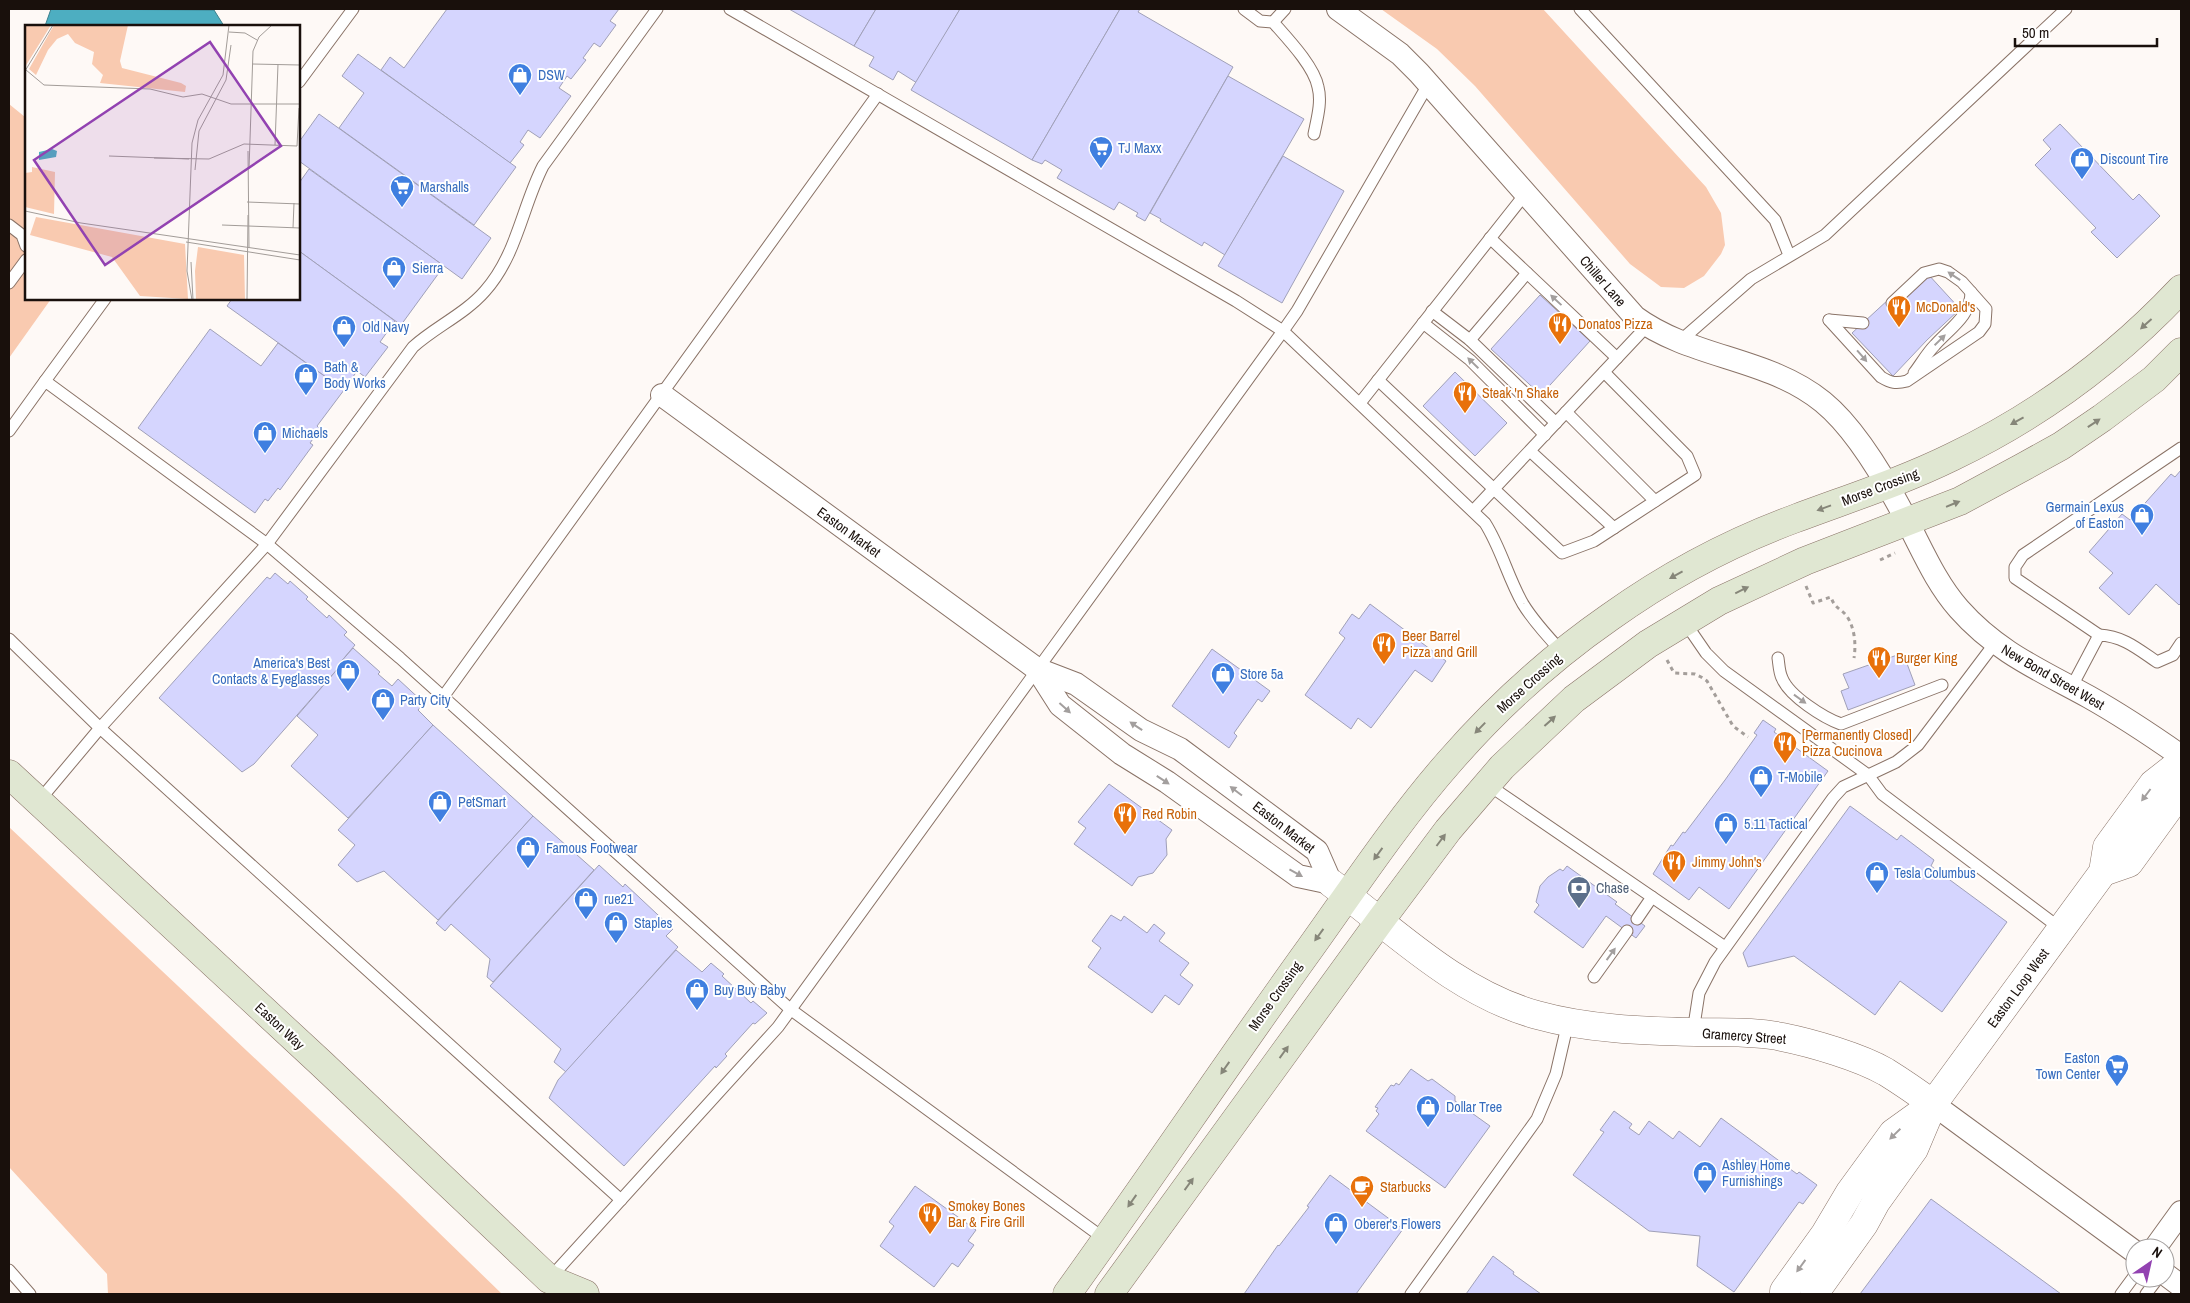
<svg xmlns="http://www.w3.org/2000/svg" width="2190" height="1303" viewBox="0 0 2190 1303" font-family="'Archivo Narrow',sans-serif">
<rect width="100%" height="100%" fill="#fef9f6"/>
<!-- green -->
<g fill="#f9cab0">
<polygon points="1381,9 1543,9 1706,187 1721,213 1725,245 1721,254 1704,276 1684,288 1661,287 1630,264 1475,86 1437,49"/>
<polygon points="9,104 25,117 26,299 51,299 9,358"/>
<polygon points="9,827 398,1193 502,1294 108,1294 107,1274 9,1167"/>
</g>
<!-- water -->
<polygon fill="#4daec1" stroke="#3d7f8b" points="51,9 214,10 224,26 45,26"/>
<!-- building -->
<g fill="#d5d5fe" stroke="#a0a0b8">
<polygon points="447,9 619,9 610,21 616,25 600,47 594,43 583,58 586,60 571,79 567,76 559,88 571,96 540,138 528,130 520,142 524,145 510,163 381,70 390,57 404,68"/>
<polygon points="789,9 876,9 854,46"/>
<polygon points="876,9 960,9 917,83 898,71 893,80 869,66 874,57 854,46"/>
<polygon points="960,9 1120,9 1032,160 911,90"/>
<polygon points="1120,9 1140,9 1138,12 1233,67 1145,221 1136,216 1138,213 1119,202 1114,210 1057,178 1062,170 1045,160 1042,164 1032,160"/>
<polygon points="358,54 516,167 474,225 339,128 364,93 342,76"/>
<polygon points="1228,76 1304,119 1225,255 1204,242 1202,246 1160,221 1161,219 1150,213"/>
<polygon points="319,114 491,238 462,279 299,161 299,142"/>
<polygon points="2060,124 2133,200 2139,194 2160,216 2117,258 2091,232 2096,228 2035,165 2051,149 2043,140"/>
<polygon points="1283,156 1344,191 1282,303 1218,266"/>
<polygon points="309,169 444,266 401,325 299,251 299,183"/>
<polygon points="299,251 395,321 380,342 388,347 365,377 357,371 344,390 227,306 232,299 299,299"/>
<polygon points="1927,273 1960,309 1927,340 1893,376 1852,333 1889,299"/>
<polygon points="1540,295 1590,341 1541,395 1491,349"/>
<polygon points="210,329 261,366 278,343 344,390 317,426 320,429 310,443 313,445 280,490 278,488 268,501 265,499 255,513 138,428"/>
<polygon points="1455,372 1507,423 1475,456 1423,406"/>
<polygon points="2181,470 2181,603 2179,605 2156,584 2129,615 2099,588 2113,573 2089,552 2122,514 2130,520 2171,474 2175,477"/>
<polygon points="275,573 288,584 290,581 308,597 306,599 327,618 329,615 347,632 344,635 355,645 339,664 341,665 254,764 242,772 159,698 267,577 270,579"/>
<polygon points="1370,604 1446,661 1432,682 1415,670 1371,728 1358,718 1351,729 1305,695 1345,638 1339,633 1352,614 1359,619"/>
<polygon points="353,648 380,672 378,674 392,686 398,679 424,703 418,710 433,725 348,818 291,766 318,735 297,716 341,665 339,664"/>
<polygon points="1212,649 1270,691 1262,702 1258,699 1234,733 1237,736 1229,748 1172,706"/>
<polygon points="1903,653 1915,685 1848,710 1841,691 1849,688 1843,674"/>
<polygon points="1763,720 1776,729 1774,732 1828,771 1729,909 1699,887 1689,900 1653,874 1671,845 1673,846 1683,832 1685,833 1725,780 1757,735 1754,733"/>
<polygon points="433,725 533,816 438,920 384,871 357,882 338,865 355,845 338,830"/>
<polygon points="1109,784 1172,830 1166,839 1167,855 1153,873 1138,877 1132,886 1074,844 1086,828 1078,822"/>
<polygon points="1850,806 1897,840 1901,835 1934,860 1931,866 2007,922 1942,1012 1900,981 1875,1015 1794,956 1748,967 1743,953"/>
<polygon points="533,816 594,870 493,982 487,977 490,959 451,924 445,931 436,923"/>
<polygon points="599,865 623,887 625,884 673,929 666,936 678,947 566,1072 554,1062 561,1049 490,986"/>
<polygon points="1567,866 1617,902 1615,904 1645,926 1636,938 1606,916 1583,948 1534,912 1539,905 1536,902 1540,886 1548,877 1560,869 1563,871"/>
<polygon points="1111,915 1121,921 1124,916 1147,933 1154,924 1165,933 1159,941 1189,963 1180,975 1193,985 1179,1005 1165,995 1152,1013 1088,967 1101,948 1092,941"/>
<polygon points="676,950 702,972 711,963 724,974 722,976 751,1003 753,1001 767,1013 755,1024 753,1023 725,1054 727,1056 716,1068 715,1066 624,1166 549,1098 558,1080"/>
<polygon points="1411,1069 1428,1081 1432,1079 1455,1096 1455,1101 1490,1126 1445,1188 1366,1131 1379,1114 1376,1111 1378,1108 1375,1107 1391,1085 1394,1086 1396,1083 1399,1085"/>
<polygon points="1614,1111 1632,1124 1629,1128 1639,1135 1649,1121 1673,1139 1679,1131 1700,1147 1721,1118 1797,1174 1799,1172 1817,1185 1803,1204 1799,1202 1734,1292 1697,1266 1700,1236 1649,1231 1573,1175 1604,1132 1600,1130"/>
<polygon points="1330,1175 1403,1229 1356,1294 1244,1294 1278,1245 1279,1246 1309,1207 1307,1206"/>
<polygon points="915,1186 976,1230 968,1241 974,1245 958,1267 952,1263 934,1287 880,1246 894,1226 889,1222"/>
<polygon points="1931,1199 2061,1294 1860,1294"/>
<polygon points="1493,1256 1514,1272 1513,1274 1541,1294 1466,1294"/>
</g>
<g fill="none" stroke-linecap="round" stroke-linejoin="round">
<!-- service casing -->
<g stroke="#8a7367" stroke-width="13">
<g id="service">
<path d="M730,9L1236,301L1283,331L1485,523C1501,548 1508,578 1523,604C1534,622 1549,638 1563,653"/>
<polyline points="1244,9 1260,21 1273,22 1285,9"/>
<polyline points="1580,9 1775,220 1789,255"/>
<path d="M1273,22C1287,38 1314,66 1318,87C1322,102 1317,119 1314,134"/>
<polyline points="299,82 353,9"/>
<polyline points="9,225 22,235 26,246"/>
<polyline points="1490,238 1617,358"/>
<polyline points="9,283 26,260"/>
<polyline points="1432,311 1470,340 1556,423"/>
<path d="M1829,320L1881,377C1891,383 1896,384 1907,381L1979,332L1985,324L1986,309L1962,282L1948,272L1939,269L1924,273L1892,303"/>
<polyline points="1829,320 1863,323"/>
<polyline points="1423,323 1470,360 1545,435"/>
<polyline points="1470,340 1527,273"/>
<polyline points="1679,342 1751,279 1825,235 2066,9"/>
<path d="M1914,373C1921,364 1927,353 1935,345C1949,329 1971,316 1971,292"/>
<polyline points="1378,380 1562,553 1594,541 1695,475 1687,456 1604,372"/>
<polyline points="45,381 105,299"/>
<polyline points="1360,403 1526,193"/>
<polyline points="1566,412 1655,501"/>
<polyline points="9,431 45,381 267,544 400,658 790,1009 1106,1240"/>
<polyline points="1530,451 1614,528"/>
<polyline points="1473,511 1647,326"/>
<polyline points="1684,621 1706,653 1724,671 1868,775 1882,794 2061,929"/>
<polyline points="2099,635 2015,578 2015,567 2023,555 2181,448"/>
<polyline points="9,639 100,728 621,1200"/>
<path d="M1778,658C1779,664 1779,672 1782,678C1789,696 1824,718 1841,724L1942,685"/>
<path d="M2071,688L2099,635C2123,636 2138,649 2157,662L2173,655L2181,643"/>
<polyline points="443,697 878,94"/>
<polyline points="1487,784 1725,947"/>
<path d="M38,802L100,728L267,544L413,347C435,327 465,314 485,291C517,255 522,207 543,166L657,9"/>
<polyline points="1637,919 1652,897"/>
<polyline points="1594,977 1627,931"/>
<polyline points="1693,1032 1699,993 1715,962 1833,798 1843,787 1896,762 1918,745 1995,643"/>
<polyline points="9,1270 30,1294"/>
<polyline points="550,1278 778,1027 1283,331 1297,311 1429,83"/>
<polyline points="1411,1294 1537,1119 1556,1074 1568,1022"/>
<polyline points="2121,1294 2135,1275"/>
<polyline points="2146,1294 2158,1278"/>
</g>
</g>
<!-- minor casing -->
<g stroke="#8a7367" stroke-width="24">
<g id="minor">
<path d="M1338,9L1400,54L1419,73L1635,317C1692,359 1768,357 1823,402C1856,429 1889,486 1909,525C1924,554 1937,584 1959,609C1997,652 2040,670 2089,697C2121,715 2151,735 2181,756"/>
<polyline points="662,395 1037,669 1076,684 1141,730 1180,749 1317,851 1331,883"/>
<polyline points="1037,669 1060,705 1122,754 1167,782 1298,876 1331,883"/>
<polyline points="1933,1104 2135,1252"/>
<polyline points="2155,1248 2181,1212"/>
<polyline points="2165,1274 2181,1286"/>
</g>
</g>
<!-- tertiary casing -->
<g stroke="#8a7367" stroke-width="29">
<g id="tertiary">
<polyline points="2103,872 2129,863 2174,801 2181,773"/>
<path d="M1331,883C1395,931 1457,993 1537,1015C1587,1029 1643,1031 1695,1032C1724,1033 1754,1031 1782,1037C1812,1043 1860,1057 1886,1072C1902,1082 1918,1093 1933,1104"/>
<polyline points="1784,1294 1784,1291 1825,1234 1850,1192 1893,1133 1932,1105"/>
<polyline points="1814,1294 1864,1224 1876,1202 1914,1149 1933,1104 2103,872 2107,847 2153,784 2181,762"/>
</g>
</g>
<!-- secondary casing -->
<g stroke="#8a7367" stroke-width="29">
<g id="secondary">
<polyline points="9,774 322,1064 549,1279 585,1294"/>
<path d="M1067,1294C1150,1179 1228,1062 1311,947C1356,884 1399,819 1450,761C1497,707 1551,658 1610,617C1666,577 1729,543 1794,519C1847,499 1901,482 1952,457C2038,416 2116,358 2181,289"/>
<polyline points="1109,1294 1380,921 1448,830 1502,767 1574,699 1648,644 1719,601 1805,561 1960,501 2023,467 2061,446 2102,418 2154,379 2181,352"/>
</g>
</g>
<!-- path -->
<g stroke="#a49e9a" stroke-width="3" stroke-dasharray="4 4" stroke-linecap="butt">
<polyline points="1880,560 1895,553"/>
<path d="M1806,586L1813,603L1831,597C1835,610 1843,609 1848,618C1855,630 1856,645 1854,658"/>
<polyline points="1667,660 1674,673 1695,674 1701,677 1707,681 1733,726 1748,737"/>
</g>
<!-- service -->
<use href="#service" stroke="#fff" stroke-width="11"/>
<!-- minor -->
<use href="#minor" stroke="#fff" stroke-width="22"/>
<!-- tertiary -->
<use href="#tertiary" stroke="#fff" stroke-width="28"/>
<!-- secondary -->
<use href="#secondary" stroke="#e0e7d2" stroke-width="28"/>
</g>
<!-- one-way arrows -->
<defs><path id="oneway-solid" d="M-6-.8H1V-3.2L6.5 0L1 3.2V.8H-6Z" transform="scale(1.25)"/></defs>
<g fill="#a39f9e">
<use href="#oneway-solid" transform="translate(1954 276) rotate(-146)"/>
<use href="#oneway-solid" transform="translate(1556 300) rotate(-137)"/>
<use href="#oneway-solid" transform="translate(1940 340) rotate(-44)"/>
<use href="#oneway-solid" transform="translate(1862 356) rotate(49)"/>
<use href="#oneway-solid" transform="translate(1473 363) rotate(-136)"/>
<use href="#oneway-solid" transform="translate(1800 699) rotate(36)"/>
<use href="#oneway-solid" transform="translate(1065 708) rotate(42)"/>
<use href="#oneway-solid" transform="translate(1136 726) rotate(-146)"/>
<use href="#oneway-solid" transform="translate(1163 780) rotate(33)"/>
<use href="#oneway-solid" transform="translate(1236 791) rotate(-143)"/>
<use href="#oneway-solid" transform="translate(2146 795) rotate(127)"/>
<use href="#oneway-solid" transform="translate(1296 873) rotate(29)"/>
<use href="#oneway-solid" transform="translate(1611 954) rotate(-54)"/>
<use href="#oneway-solid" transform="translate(1895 1134) rotate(136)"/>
<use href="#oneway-solid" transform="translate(1801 1266) rotate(126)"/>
</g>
<g fill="#868679">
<use href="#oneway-solid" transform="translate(2146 324) rotate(138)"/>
<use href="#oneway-solid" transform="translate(2017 421) rotate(151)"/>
<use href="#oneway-solid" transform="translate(2094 423) rotate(-34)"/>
<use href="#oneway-solid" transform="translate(1953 504) rotate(-22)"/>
<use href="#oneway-solid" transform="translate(1824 508) rotate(160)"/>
<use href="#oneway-solid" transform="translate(1676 575) rotate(151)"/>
<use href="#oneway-solid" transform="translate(1742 590) rotate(-26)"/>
<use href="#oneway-solid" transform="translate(1550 721) rotate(-42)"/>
<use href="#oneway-solid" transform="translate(1480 728) rotate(134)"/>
<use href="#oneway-solid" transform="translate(1441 840) rotate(-53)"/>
<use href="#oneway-solid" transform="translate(1378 854) rotate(126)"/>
<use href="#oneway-solid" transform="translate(1319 935) rotate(126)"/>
<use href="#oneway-solid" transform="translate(1284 1052) rotate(-54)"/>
<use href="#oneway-solid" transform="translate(1225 1068) rotate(125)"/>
<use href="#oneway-solid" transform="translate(1189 1184) rotate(-54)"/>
<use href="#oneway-solid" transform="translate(1132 1201) rotate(125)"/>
</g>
<!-- icons -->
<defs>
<g id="shop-pin" transform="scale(1.25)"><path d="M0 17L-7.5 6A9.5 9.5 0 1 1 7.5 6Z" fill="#3f7fe0" stroke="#fff"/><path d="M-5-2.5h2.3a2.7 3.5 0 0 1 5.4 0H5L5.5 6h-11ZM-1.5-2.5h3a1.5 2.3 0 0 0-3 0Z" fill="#fff"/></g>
<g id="supermarket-pin" transform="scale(1.25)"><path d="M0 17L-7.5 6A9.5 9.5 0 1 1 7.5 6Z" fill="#3f7fe0" stroke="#fff"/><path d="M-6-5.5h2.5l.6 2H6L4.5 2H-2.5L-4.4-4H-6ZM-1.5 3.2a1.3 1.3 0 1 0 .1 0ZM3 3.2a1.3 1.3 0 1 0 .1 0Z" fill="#fff"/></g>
<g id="restaurant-pin" transform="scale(1.25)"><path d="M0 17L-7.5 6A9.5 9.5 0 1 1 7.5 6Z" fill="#e8710a" stroke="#fff"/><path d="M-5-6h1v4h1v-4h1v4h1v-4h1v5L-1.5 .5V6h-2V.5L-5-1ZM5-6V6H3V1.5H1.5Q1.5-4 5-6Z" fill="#fff"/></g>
<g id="bank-pin" transform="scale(1.25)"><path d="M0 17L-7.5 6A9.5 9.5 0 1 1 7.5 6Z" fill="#5c6f8a" stroke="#fff"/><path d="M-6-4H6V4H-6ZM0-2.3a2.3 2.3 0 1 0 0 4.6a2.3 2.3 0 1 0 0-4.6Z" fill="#fff"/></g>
<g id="cafe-pin" transform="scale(1.25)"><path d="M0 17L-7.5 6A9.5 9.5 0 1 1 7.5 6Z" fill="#e8710a" stroke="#fff"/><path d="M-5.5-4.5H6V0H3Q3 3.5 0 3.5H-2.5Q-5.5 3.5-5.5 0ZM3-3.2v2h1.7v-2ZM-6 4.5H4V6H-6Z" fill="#fff"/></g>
</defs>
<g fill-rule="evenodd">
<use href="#shop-pin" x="520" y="75"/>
<use href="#supermarket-pin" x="1101" y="148"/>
<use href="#shop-pin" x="2082" y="159"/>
<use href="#supermarket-pin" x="402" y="187"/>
<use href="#shop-pin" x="394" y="268"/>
<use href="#restaurant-pin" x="1899" y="307"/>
<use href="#restaurant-pin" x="1560" y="324"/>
<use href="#shop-pin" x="344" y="327"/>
<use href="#shop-pin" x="306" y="375"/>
<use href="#restaurant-pin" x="1465" y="393"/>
<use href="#shop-pin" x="265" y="433"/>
<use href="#shop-pin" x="2142" y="515"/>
<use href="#restaurant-pin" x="1384" y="644"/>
<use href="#restaurant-pin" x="1879" y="658"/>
<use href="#shop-pin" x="348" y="671"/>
<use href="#shop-pin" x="1223" y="674"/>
<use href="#shop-pin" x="383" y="700"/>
<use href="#restaurant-pin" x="1785" y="743"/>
<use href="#shop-pin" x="1761" y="777"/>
<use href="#shop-pin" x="440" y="802"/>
<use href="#restaurant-pin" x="1125" y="814"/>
<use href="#shop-pin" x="1726" y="824"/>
<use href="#shop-pin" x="528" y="848"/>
<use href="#restaurant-pin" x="1674" y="862"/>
<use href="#shop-pin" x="1877" y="873"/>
<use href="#bank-pin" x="1579" y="888"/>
<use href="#shop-pin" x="586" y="899"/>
<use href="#shop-pin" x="616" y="923"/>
<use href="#shop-pin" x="697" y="990"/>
<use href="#supermarket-pin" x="2117" y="1066"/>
<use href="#shop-pin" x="1428" y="1107"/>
<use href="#shop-pin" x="1705" y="1173"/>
<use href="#cafe-pin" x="1362" y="1187"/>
<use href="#restaurant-pin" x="930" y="1214"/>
<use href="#shop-pin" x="1336" y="1224"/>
</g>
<g text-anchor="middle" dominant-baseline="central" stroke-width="4" stroke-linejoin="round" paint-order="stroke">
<!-- shop labels -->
<g font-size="14" fill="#366cbe" stroke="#fff" text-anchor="start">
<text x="538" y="75">DSW</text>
<text x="1118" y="148">TJ Maxx</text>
<text x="2100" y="159">Discount Tire</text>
<text x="420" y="187">Marshalls</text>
<text x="412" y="268">Sierra</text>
<text x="362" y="327">Old Navy</text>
<text x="324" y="367">Bath &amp;<tspan x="324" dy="16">Body Works</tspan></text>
<text x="282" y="433">Michaels</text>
<text x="2124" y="507" text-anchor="end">Germain Lexus<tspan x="2124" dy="16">of Easton</tspan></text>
<text x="330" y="663" text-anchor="end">America's Best<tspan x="330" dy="16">Contacts &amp; Eyeglasses</tspan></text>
<text x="1240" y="674">Store 5a</text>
<text x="400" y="700">Party City</text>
<text x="1778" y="777">T-Mobile</text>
<text x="458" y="802">PetSmart</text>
<text x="1744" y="824">5.11 Tactical</text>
<text x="546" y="848">Famous Footwear</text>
<text x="1894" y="873">Tesla Columbus</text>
<text x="604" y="899">rue21</text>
<text x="634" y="923">Staples</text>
<text x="714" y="990">Buy Buy Baby</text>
<text x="2100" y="1058" text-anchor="end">Easton<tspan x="2100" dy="16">Town Center</tspan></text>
<text x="1446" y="1107">Dollar Tree</text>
<text x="1722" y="1165">Ashley Home<tspan x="1722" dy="16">Furnishings</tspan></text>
<text x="1354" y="1224">Oberer's Flowers</text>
</g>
<!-- street labels -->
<g font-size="14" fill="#19100c" stroke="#fff">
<text transform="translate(1603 281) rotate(49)">Chiller Lane</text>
<text transform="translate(1880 487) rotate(-21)">Morse Crossing</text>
<text transform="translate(849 532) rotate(36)">Easton Market</text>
<text transform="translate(2053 677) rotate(30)">New Bond Street West</text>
<text transform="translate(1529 683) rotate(-42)">Morse Crossing</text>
<text transform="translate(1284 827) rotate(38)">Easton Market</text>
<text transform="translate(2018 988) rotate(-54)">Easton Loop West</text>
<text transform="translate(1275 996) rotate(-55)">Morse Crossing</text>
<text transform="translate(280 1026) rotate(43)">Easton Way</text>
<text transform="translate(1744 1036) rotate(4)">Gramercy Street</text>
</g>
<!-- food labels -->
<g font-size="14" fill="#c56008" stroke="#fff" text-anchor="start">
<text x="1916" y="307">McDonald's</text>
<text x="1578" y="324">Donatos Pizza</text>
<text x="1482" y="393">Steak 'n Shake</text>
<text x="1402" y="636">Beer Barrel<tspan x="1402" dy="16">Pizza and Grill</tspan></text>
<text x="1896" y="658">Burger King</text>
<text x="1802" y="735">[Permanently Closed]<tspan x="1802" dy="16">Pizza Cucinova</tspan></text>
<text x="1142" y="814">Red Robin</text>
<text x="1692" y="862">Jimmy John's</text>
<text x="1380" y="1187">Starbucks</text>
<text x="948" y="1206">Smokey Bones<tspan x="948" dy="16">Bar &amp; Fire Grill</tspan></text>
</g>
<!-- service labels -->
<g font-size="14" fill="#4e5e75" stroke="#fff" text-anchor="start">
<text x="1596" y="888">Chase</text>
</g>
</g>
<!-- overview -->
<g transform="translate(25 25)">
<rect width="275" height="275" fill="#fef9f6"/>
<path d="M0,0H26L0,42ZM29,0H103L95,36L97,43L156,58L161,61L160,67L75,58L78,50L67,39L69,27L50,18L43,9L32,14L23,25L11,50L4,44ZM7,142L30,147L29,189L0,182V148L7,147ZM11,192L160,219L163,274L115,271L87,232L5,210ZM173,222L219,230L220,275H171L170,246Z" fill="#f9cab0"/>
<path d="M27,124L32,126L31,132L14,135V127Z" fill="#4daec1"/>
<path fill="none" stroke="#a29c98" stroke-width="1" d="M204,7L220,8L232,15M227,39L275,40M1,45L19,60L125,64L158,72L177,69L206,79H274M0,46L28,0M250,120L253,39M223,126L224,223M84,131L164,134M129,133L184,134L219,119L272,121L274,83M224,144L228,26L234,12L247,0M170,145L174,106L201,55L206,20M222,177L275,179M0,186L56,198L275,230M197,200L275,203M268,203L269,178M161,217L275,235M166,237L168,275M275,239V271M167,275L162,246L167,118L173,95L198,50L204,0M222,275L223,190"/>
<path fill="#9242b1" fill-opacity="0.15" stroke="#9242b1" stroke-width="2.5" d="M185,17L256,121L80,240L9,135Z"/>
<rect width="275" height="275" fill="none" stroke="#19100c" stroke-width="2.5"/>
</g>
<!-- border -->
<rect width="2190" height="1303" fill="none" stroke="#19100c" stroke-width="20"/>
<!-- north arrow -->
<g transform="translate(2150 1263) rotate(34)"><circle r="24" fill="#ffffff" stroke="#a39f9e"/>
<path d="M0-4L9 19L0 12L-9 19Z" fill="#9242b1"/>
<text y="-8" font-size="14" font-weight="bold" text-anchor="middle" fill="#19100c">N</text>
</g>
<!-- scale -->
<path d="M2015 38v8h142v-8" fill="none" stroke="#19100c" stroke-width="2.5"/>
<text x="2022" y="38" font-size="15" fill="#19100c" stroke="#ffffff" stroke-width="4" paint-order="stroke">50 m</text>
</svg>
